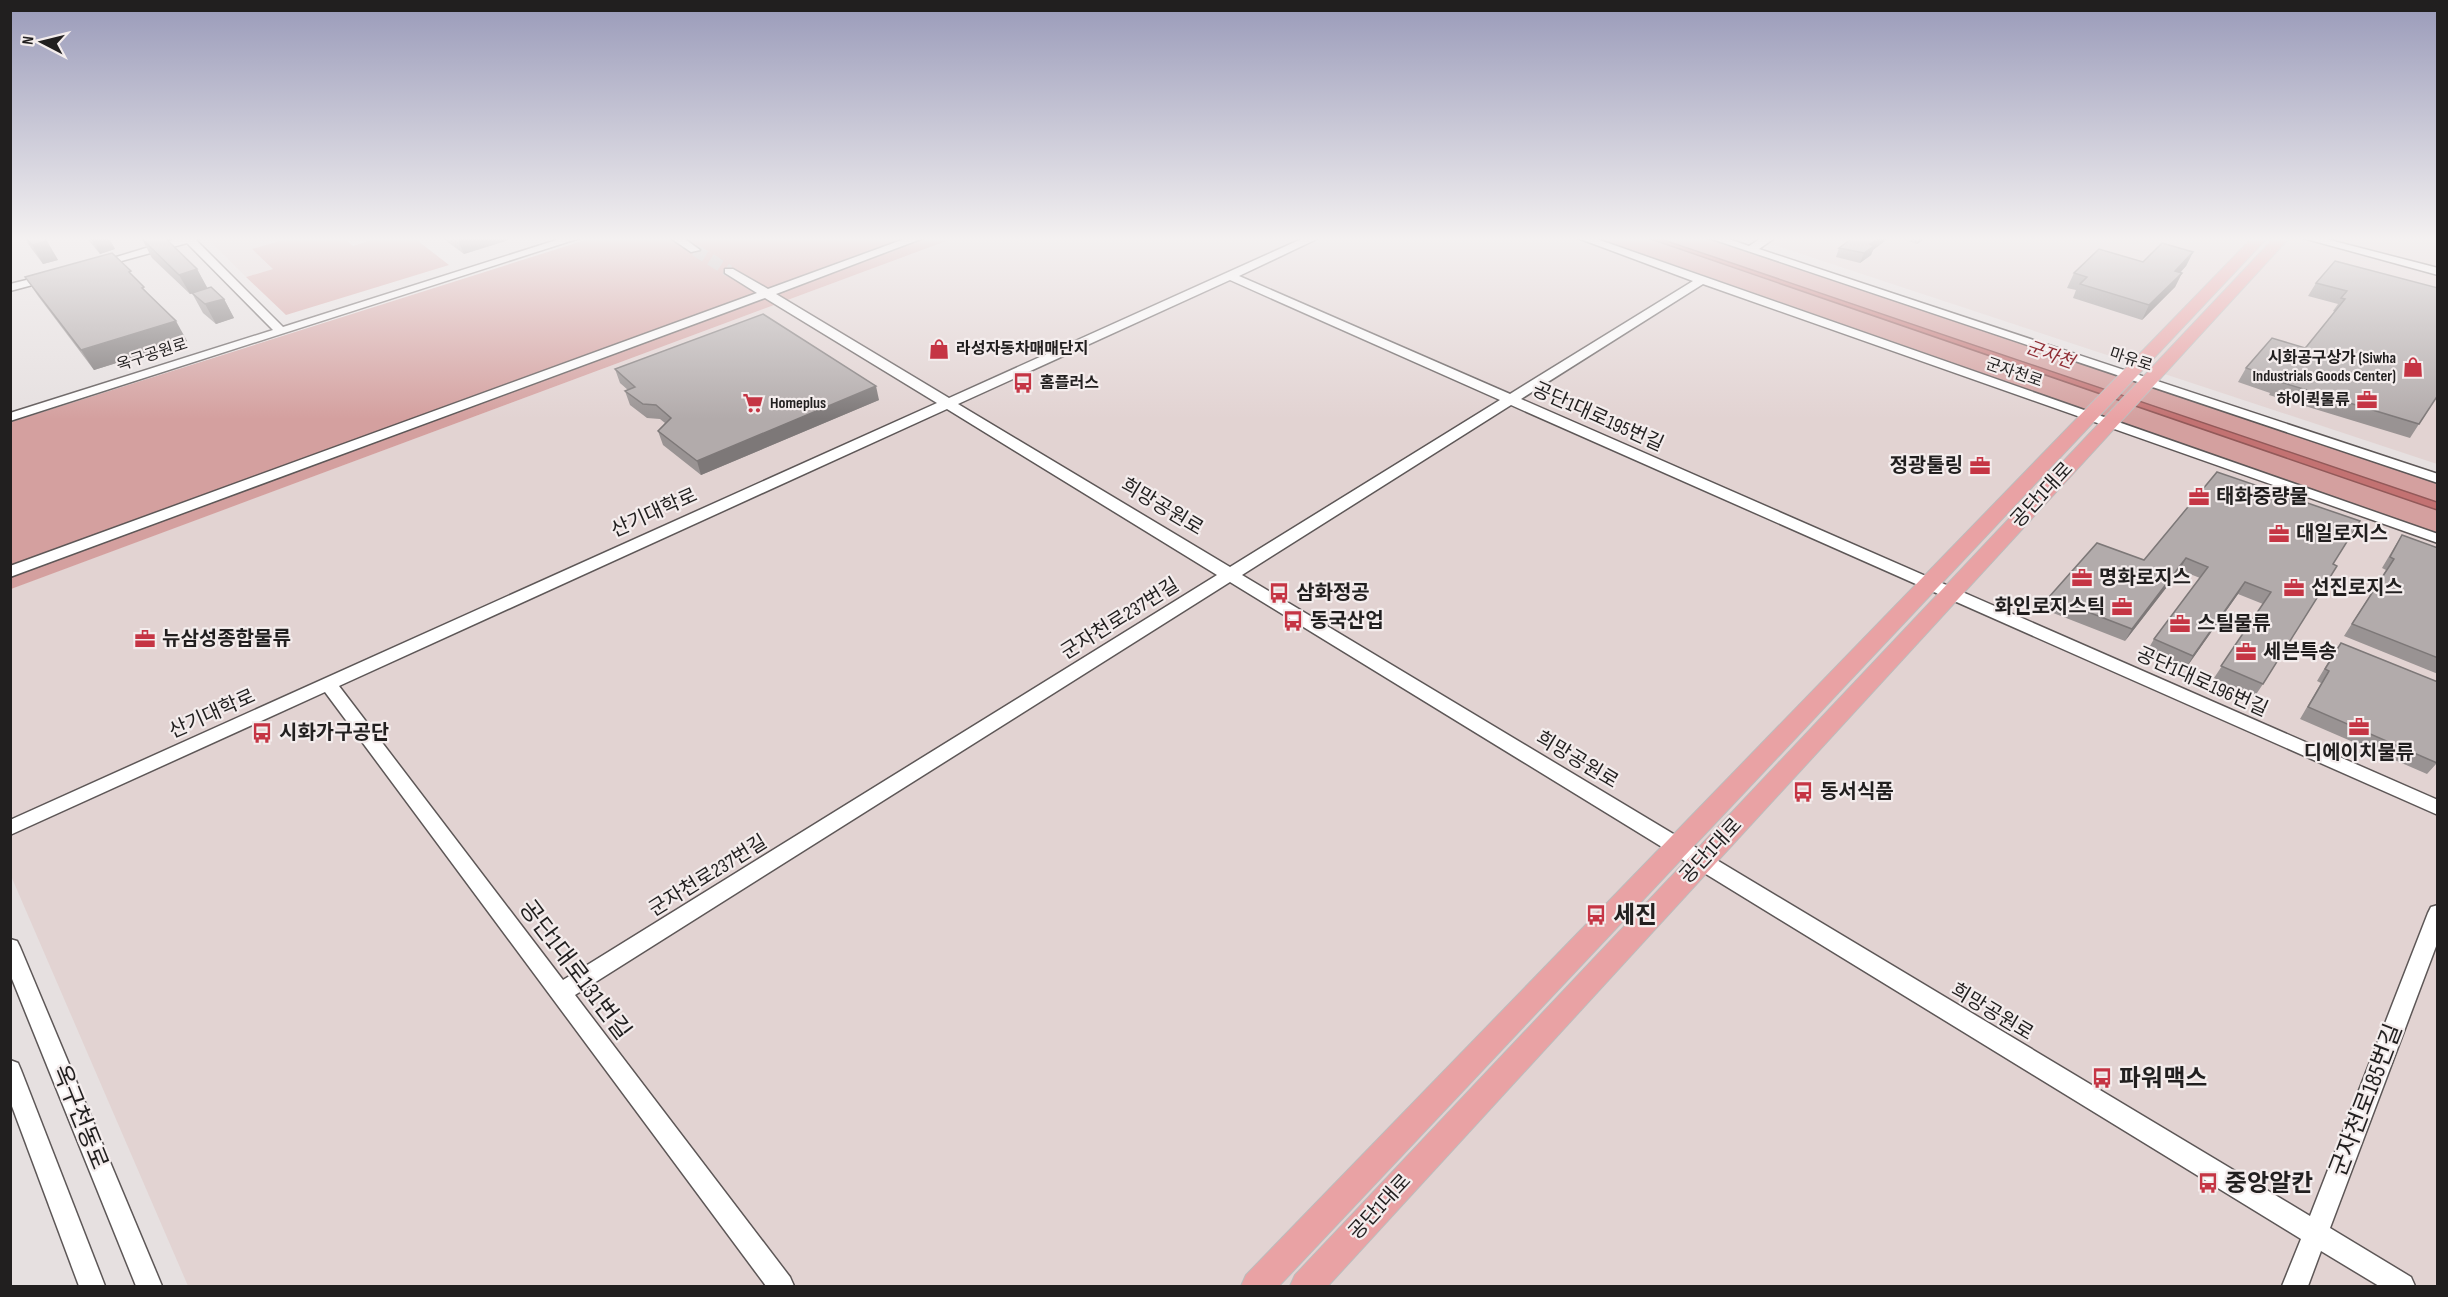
<svg xmlns="http://www.w3.org/2000/svg" width="2448" height="1297" viewBox="0 0 2448 1297" font-family="'Sofia Sans Condensed','Noto Sans KR',sans-serif">
<rect width="100%" height="100%" fill="#e6e0e0"/>
<!-- built -->
<g fill="#e2d3d2">
<polygon points="212,237 381,237 246,277 208,239"/>
<polygon points="957,237 1574,237 2437,541 2437,1286 188,1286 11,876 10,589"/>
<polygon points="1750,237 2437,237 2437,464"/>
</g>
<!-- green -->
<g fill="#d4a09f">
<polygon points="294,237 343,237 353,246 381,237 413,237 449,265 286,315 246,277 273,269 252,249"/>
<polygon points="595,237 957,237 11,589 11,422"/>
<polygon points="1580,237 1711,237 2437,479 2437,539"/>
</g>
<!-- water -->
<polygon fill="#c37272" stroke="#925959" stroke-width="1.5" points="1645,237 1655,237 2437,502 2437,510"/>
<g fill="none" stroke-linecap="round" stroke-linejoin="round">
<!-- minor-tunnel -->
<polyline stroke="#bfb9b9" stroke-width="12" stroke-dasharray="12 6" stroke-linecap="butt" points="695,250 729,271"/>
<!-- minor casing -->
<g stroke="#5d5757" stroke-width="3">
<g id="minor">
<polygon points="201,237 196,240 283,327 566,237 583,237 10,421 10,413 273,330 187,243 96,268 90,265 182,237"/>
<polygon points="669,237 682,237 700,250 691,252"/>
<path d="M910,237H926L776,294L949,398L1306,237H1321L1239,276L1510,394L1693,281L1575,237H1591L2438,534V543L1703,284L1521,399L2438,800V815L1511,405L1242,575L2310,1216L2428,913L2431,907L2438,905V941L2330,1228L2411,1277L2415,1286H2379L2321,1251L2308,1286H2282L2301,1239L1230,582L575,995L790,1277L794,1286H766L325,692L10,835V820L937,403L765,298L10,577V566L757,293L725,273V269H733L768,289ZM1230,280L1500,400L1230,567L958,404ZM947,409L1217,575L563,980L339,686Z"/>
<polygon points="1706,237 1723,237 1749,246 1763,237 1776,237 1759,249 2438,474 2438,483"/>
<polygon points="2299,237 2318,237 2438,268 2438,275"/>
<polygon points="51,274 57,277 55,279 10,291 10,284"/>
<polygon points="10,939 17,941 20,947 162,1286 136,1286 10,974"/>
<polygon points="10,1060 18,1063 21,1070 105,1286 79,1286 10,1101"/>
</g>
</g>
<!-- major casing -->
<g stroke="#bcbcbc" stroke-width="2">
<g id="major">
<polygon points="2253,237 2268,237 1279,1286 1241,1286 1246,1275"/>
<polygon points="2275,237 2290,237 1328,1286 1290,1286 1295,1275"/>
</g>
</g>
<!-- minor -->
<use href="#minor" fill="#fff" fill-rule="evenodd"/>
<!-- major -->
<use href="#major" fill="#e9a2a4" fill-rule="evenodd"/>
</g>
<!-- wall -->
<g fill="#999393">
<polygon points="24,237 44,237 58,260 43,264 31,248"/>
<polygon points="86,237 108,237 115,249 100,254"/>
<polygon points="441,237 518,237 464,254"/>
<polygon points="1890,237 1873,250 1871,255 1860,263 1836,257 1839,248"/>
<polygon points="1897,237 1927,237 1917,244"/>
<polygon points="142,239 197,269 207,288 224,299 234,318 216,324 203,313 192,293 190,294 152,258"/>
<polygon points="2193,252 2186,266 2181,272 2182,273 2175,287 2142,320 2073,298 2076,290 2067,288 2074,273 2143,262"/>
<polygon points="2335,261 2419,424 2410,438 2269,395 2270,393 2238,382 2246,368 2305,348 2335,312 2333,311 2338,304 2308,296 2316,283"/>
<polygon points="25,277 135,278 187,341 94,370 38,296"/>
<polygon points="615,369 879,400 701,475 663,445 658,431 665,423 660,419 647,418 630,405 625,391 628,390 620,383"/>
<polygon points="2217,472 2333,564 2263,684 2255,696 2214,678 2263,604 2238,594 2186,668 2147,651 2154,639 2200,578 2180,570 2125,641 2043,609 2049,597 2144,560"/>
<polygon points="2402,535 2438,548 2438,674 2344,636 2386,570 2382,568 2395,546"/>
<polygon points="2341,643 2437,763 2427,774 2300,719 2321,683 2317,681 2333,654"/>
</g>
<!-- shaded-wall -->
<g fill="#7d7878">
<polygon points="90,237 108,237 115,249 100,254"/>
<polygon points="457,237 518,237 464,254"/>
<polygon points="1880,237 1890,237 1873,250 1871,255 1860,263 1864,253 1870,244"/>
<polygon points="1920,237 1927,237 1917,244"/>
<polygon points="47,241 58,260 43,264 32,245"/>
<polygon points="2193,252 2186,266 2168,285 2175,271"/>
<polygon points="197,269 208,289 190,294 179,275"/>
<polygon points="2182,273 2175,287 2142,320 2149,305"/>
<polygon points="224,299 234,318 216,324 205,304"/>
<polygon points="176,321 187,341 94,370 81,350"/>
<polygon points="876,386 879,400 701,475 697,461"/>
<polygon points="2186,558 2180,570 2125,641 2132,629"/>
<polygon points="2245,582 2238,594 2186,668 2193,656"/>
</g>
<!-- building -->
<g fill="#b2abab" stroke="#7d7878" stroke-width="1.5">
<polygon points="25,237 44,237 47,241 32,245"/>
<polygon points="147,237 164,237 197,269 179,275 142,239"/>
<polygon points="1854,237 1880,237 1870,244 1874,246 1864,253 1839,248"/>
<polygon points="2162,243 2193,252 2175,271 2182,273 2149,305 2080,284 2087,277 2074,273 2099,249 2143,262"/>
<polygon points="112,253 131,271 129,272 144,287 142,288 176,321 81,350 25,277"/>
<polygon points="2335,261 2438,288 2438,395 2419,424 2277,381 2279,379 2246,368 2272,338 2305,348 2307,346 2345,299 2341,298 2347,291 2316,283"/>
<polygon points="211,287 224,299 205,304 192,293"/>
<polygon points="763,314 876,386 697,461 658,431 671,418 656,405 643,404 625,391 635,387 615,369"/>
<polygon points="2217,472 2360,521 2333,564 2337,566 2263,684 2221,666 2271,592 2245,582 2193,656 2154,639 2208,567 2186,558 2132,629 2049,597 2097,543 2144,560"/>
<polygon points="2402,535 2438,548 2438,658 2352,624 2394,559 2390,557"/>
<polygon points="2341,643 2438,682 2437,763 2308,707 2329,671 2325,669"/>
</g>
<!-- sky -->
<linearGradient id="sky" x2="0" y2="1"><stop stop-color="#999ab9"/><stop offset="0.57" stop-color="#f4f1f1"/><stop offset="1" stop-color="#f4f1f1" stop-opacity="0"/></linearGradient>
<rect width="2448" height="419" fill="url(#sky)"/>
<!-- icons -->
<defs>
<g id="shop-bare" transform="scale(1.62)"><path d="M-5-2.5h2.3a2.7 3.5 0 0 1 5.4 0H5L5.5 6h-11ZM-1.5-2.5h3a1.5 2.3 0 0 0-3 0Z" fill="#c53544" stroke="#f4eded" stroke-width="2.5" paint-order="stroke"/></g>
<g id="bus-bare" transform="scale(1.62)"><path d="M-5-6H5V4H4V6H2V4H-2V6H-4V4H-5ZM-3.5-4V0h7V-4ZM-3.5 1.2v1.5H-2V1.2ZM2 1.2v1.5H3.5V1.2Z" fill="#c53544" stroke="#f4eded" stroke-width="2.5" paint-order="stroke"/></g>
<g id="office-bare" transform="scale(1.62)"><path d="M-6-3h4V-5.5h4V-3h4V5H-6ZM-1-4.5V-3h2v-1.5ZM-6 0V1H6V0Z" fill="#c53544" stroke="#f4eded" stroke-width="2.5" paint-order="stroke"/></g>
<g id="supermarket-bare" transform="scale(1.62)"><path d="M-6-5.5h2.5l.6 2H6L4.5 2H-2.5L-4.4-4H-6ZM-1.5 3.2a1.3 1.3 0 1 0 .1 0ZM3 3.2a1.3 1.3 0 1 0 .1 0Z" fill="#c53544" stroke="#f4eded" stroke-width="2.5" paint-order="stroke"/></g>
</defs>
<g fill-rule="evenodd">
<use href="#shop-bare" x="939" y="349"/>
<use href="#shop-bare" x="2413" y="367"/>
<use href="#bus-bare" x="1023" y="383"/>
<use href="#office-bare" x="2367" y="400"/>
<use href="#supermarket-bare" x="753" y="403"/>
<use href="#office-bare" x="1980" y="466"/>
<use href="#office-bare" x="2199" y="497"/>
<use href="#office-bare" x="2279" y="534"/>
<use href="#office-bare" x="2082" y="578"/>
<use href="#office-bare" x="2294" y="588"/>
<use href="#bus-bare" x="1279" y="593"/>
<use href="#office-bare" x="2122" y="607"/>
<use href="#bus-bare" x="1293" y="621"/>
<use href="#office-bare" x="2180" y="624"/>
<use href="#office-bare" x="145" y="639"/>
<use href="#office-bare" x="2246" y="652"/>
<use href="#office-bare" x="2359" y="727"/>
<use href="#bus-bare" x="262" y="733"/>
<use href="#bus-bare" x="1803" y="792"/>
<use href="#bus-bare" x="1596" y="915"/>
<use href="#bus-bare" x="2102" y="1078"/>
<use href="#bus-bare" x="2208" y="1183"/>
</g>
<g text-anchor="middle" dominant-baseline="central" stroke-width="4.5" stroke-linejoin="round" paint-order="stroke">
<!-- far-poi labels -->
<g font-size="16" font-weight="bold" fill="#211f1f" stroke="#f4eded" text-anchor="start">
<text x="956" y="349">라성자동차매매단지</text>
<text x="2396" y="358" text-anchor="end">시화공구상가 (Siwha<tspan x="2396" dy="18">Industrials Goods Center)</tspan></text>
<text x="1040" y="383">홈플러스</text>
<text x="2350" y="400" text-anchor="end">하이퀵물류</text>
<text x="770" y="403">Homeplus</text>
</g>
<!-- far-street labels -->
<g font-size="16" fill="#211f1f" stroke="#f4eded">
<text transform="translate(152 355) rotate(-18)">옥구공원로</text>
<text transform="translate(2131 360) rotate(18)">마유로</text>
<text transform="translate(2014 373) rotate(19)">군자천로</text>
</g>
<!-- far-water labels -->
<g font-size="18" font-style="italic" fill="#902e35" stroke="#f4eded">
<text transform="translate(2050 355) rotate(19)">군자천</text>
</g>
<!-- street labels -->
<g font-size="20" fill="#211f1f" stroke="#f4eded">
<text transform="translate(1598 417) rotate(24)">공단1대로195번길</text>
<text transform="translate(2042 495) rotate(-47)">공단1대로</text>
<text transform="translate(1162 507) rotate(31)">희망공원로</text>
<text transform="translate(654 513) rotate(-24)">산기대학로</text>
<text transform="translate(1120 619) rotate(-32)">군자천로237번길</text>
<text transform="translate(2202 682) rotate(24)">공단1대로196번길</text>
<text transform="translate(212 714) rotate(-24)">산기대학로</text>
<text transform="translate(1577 760) rotate(31)">희망공원로</text>
<text transform="translate(1711 851) rotate(-47)">공단1대로</text>
<text transform="translate(708 876) rotate(-32)">군자천로237번길</text>
<text transform="translate(1992 1012) rotate(31)">희망공원로</text>
<text transform="translate(1380 1207) rotate(-47)">공단1대로</text>
</g>
<!-- poi labels -->
<g font-size="20" font-weight="bold" fill="#211f1f" stroke="#f4eded" text-anchor="start">
<text x="1963" y="466" text-anchor="end">정광툴링</text>
<text x="2216" y="497">태화중량물</text>
<text x="2296" y="534">대일로지스</text>
<text x="2099" y="578">명화로지스</text>
<text x="2311" y="588">선진로지스</text>
<text x="1296" y="593">삼화정공</text>
<text x="2105" y="607" text-anchor="end">화인로지스틱</text>
<text x="1310" y="621">동국산업</text>
<text x="2197" y="624">스틸물류</text>
<text x="162" y="639">뉴삼성종합물류</text>
<text x="2263" y="652">세븐특송</text>
<text x="279" y="733">시화가구공단</text>
<text x="2359" y="753" text-anchor="middle">디에이치물류</text>
<text x="1820" y="792">동서식품</text>
</g>
<!-- near-poi labels -->
<g font-size="24" font-weight="bold" fill="#211f1f" stroke="#f4eded" text-anchor="start">
<text x="1613" y="915">세진</text>
<text x="2119" y="1078">파워맥스</text>
<text x="2225" y="1183">중앙알칸</text>
</g>
<!-- near-street labels -->
<g font-size="24" fill="#211f1f" stroke="#f4eded">
<text transform="translate(575 970) rotate(53)">공단1대로131번길</text>
<text transform="translate(2366 1100) rotate(-69)">군자천로185번길</text>
<text transform="translate(80 1117) rotate(68)">옥구천동로</text>
</g>
</g>
<!-- border -->
<rect width="2448" height="1297" fill="none" stroke="#211f1f" stroke-width="24"/>
<!-- north arrow -->
<g transform="translate(42 42) rotate(277)" stroke="#f4eded" stroke-width="4.5" paint-order="stroke">
<path d="M0-4.5L10 22L0 15L-10 22Z" fill="#211f1f"/>
<text y="-9" font-size="16" font-weight="bold" text-anchor="middle" fill="#211f1f">N</text>
</g>
</svg>
